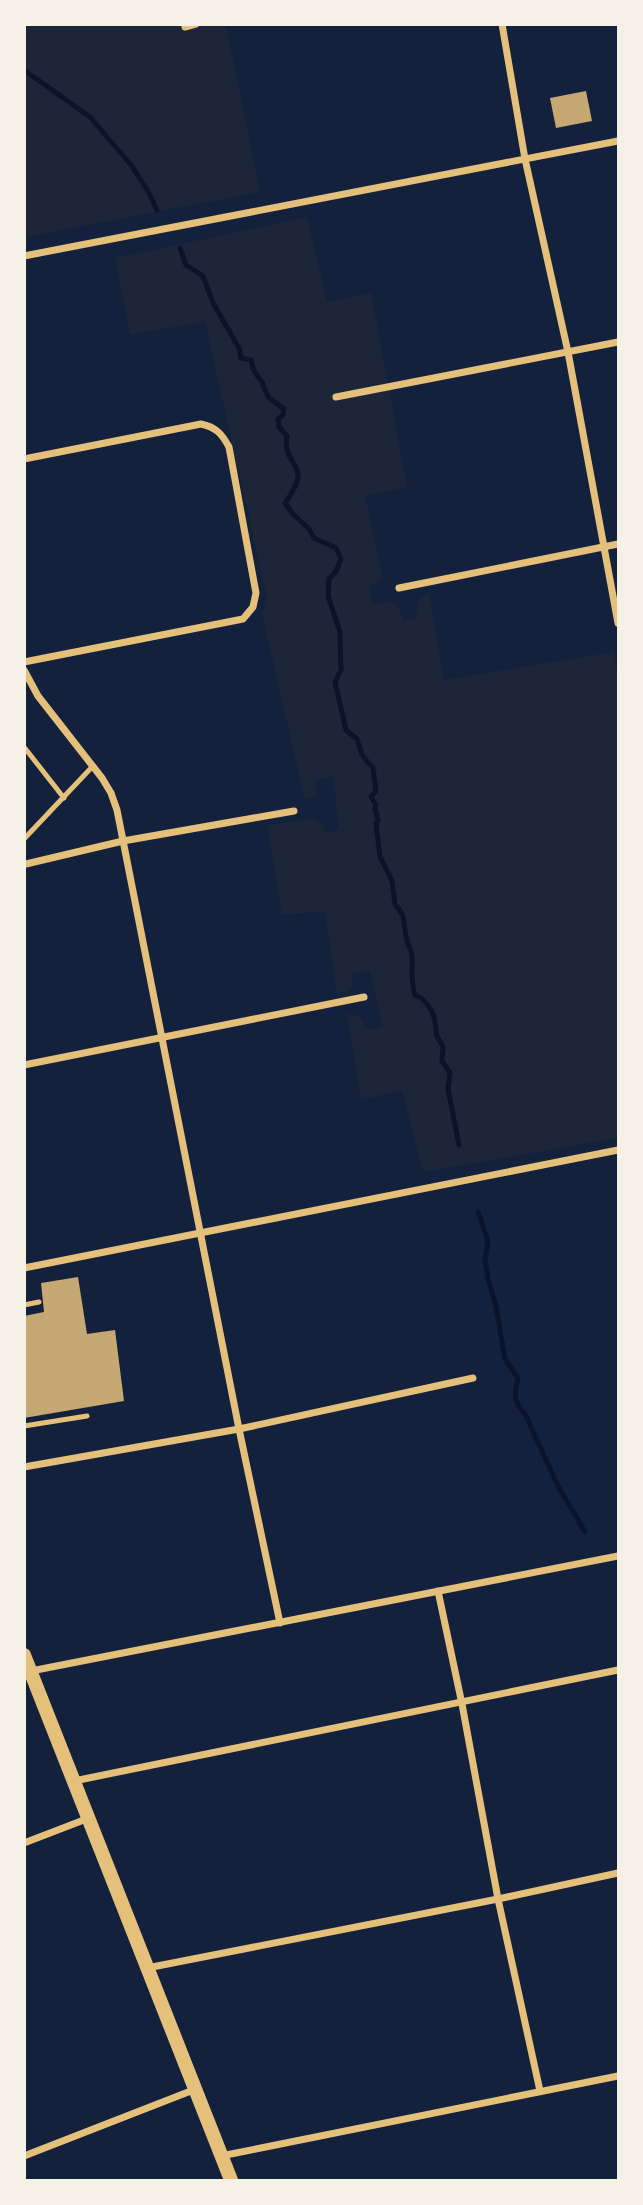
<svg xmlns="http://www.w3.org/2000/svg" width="643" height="2205" viewBox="0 0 643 2205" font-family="Bitter,serif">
<rect width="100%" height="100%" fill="#14213d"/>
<!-- green -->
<g fill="#1d2539">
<polygon points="25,25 226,25 260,192 25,237"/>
<path d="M307,217L327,302L371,293L407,487L365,496L383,579L369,587L373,604C393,601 399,599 403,621L417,618V603L429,591L444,680L614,652L618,674V1138L423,1172L402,1090L361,1100L347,1013L362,1018L365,1030L383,1027L370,971L353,973L352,986L347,991L337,994L325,911L282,915L267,825L312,819L322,823L326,833L339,829L333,776L315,780L317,796L305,800L262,614L267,598L205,322L130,334L115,258Z"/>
</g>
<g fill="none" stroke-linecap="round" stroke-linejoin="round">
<!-- stream -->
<g stroke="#0b132b" stroke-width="5">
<polyline points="24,70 90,117 131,165 148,191 157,210"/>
<path d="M180,248L186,265L203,276L213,303L239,348L241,358L251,360L254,371L262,382L268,397L284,409L283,415L278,419L279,427L287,436C281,469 316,461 285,503L293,514L309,529L314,538L336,548L341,559L336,571L329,579L328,596L340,632L341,670L335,682L346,730L357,739L362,755L373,768L376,791L371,797L376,805L375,809L378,820L376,824L380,857L392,881L395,905C407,915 403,927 407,940C408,946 412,951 412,956C413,971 410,979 415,995C430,1001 437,1019 436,1034L443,1047L442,1061L450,1073L448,1089L459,1145"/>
<path d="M478,1212L488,1241L485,1260L488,1279L496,1306L505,1359L518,1378C514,1394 513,1402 525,1414L558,1486L585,1532"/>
</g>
</g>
<!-- building -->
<g fill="#c6a872">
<polygon points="586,91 592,121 556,128 550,98"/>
<polygon points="78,1277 87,1334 115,1330 124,1401 24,1418 24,1316 44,1312 41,1283"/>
</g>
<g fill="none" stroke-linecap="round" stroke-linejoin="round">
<!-- service -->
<g stroke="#e5c07b" stroke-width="5">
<polyline points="24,747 64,798"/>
<polyline points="24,839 92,767"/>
<polyline points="24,1305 39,1302"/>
<polyline points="24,1426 87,1416"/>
</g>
<!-- minor -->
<g stroke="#e5c07b" stroke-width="7">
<polyline points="502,24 525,159 568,352 618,623"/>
<polyline points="185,27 196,24"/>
<polyline points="24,256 618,141"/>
<polyline points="336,397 618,342"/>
<path d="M24,459L201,424C216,427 222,434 229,447L256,593L253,607L243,619L24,662"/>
<polyline points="399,588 618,544"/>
<polyline points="24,670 38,696 102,778 111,793 117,810 239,1429 280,1623"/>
<polyline points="26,864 123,841 294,811"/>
<polyline points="24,1065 364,997"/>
<polyline points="24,1268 618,1150"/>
<polyline points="24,1467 239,1429 473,1378"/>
<polyline points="438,1591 462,1704 498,1899 540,2091"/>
<polyline points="31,1671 618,1556"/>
<polyline points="74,1781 618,1670"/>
<polyline points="24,1843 89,1818"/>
<polyline points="147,1968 498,1899 618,1873"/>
<polyline points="24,2156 196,2089"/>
<polyline points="221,2156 618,2076"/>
</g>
<!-- secondary -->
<polyline stroke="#e5c07b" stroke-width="14" points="24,1655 231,2180"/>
</g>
<!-- border -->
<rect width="643" height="2205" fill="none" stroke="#f6f1e7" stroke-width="52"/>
</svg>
